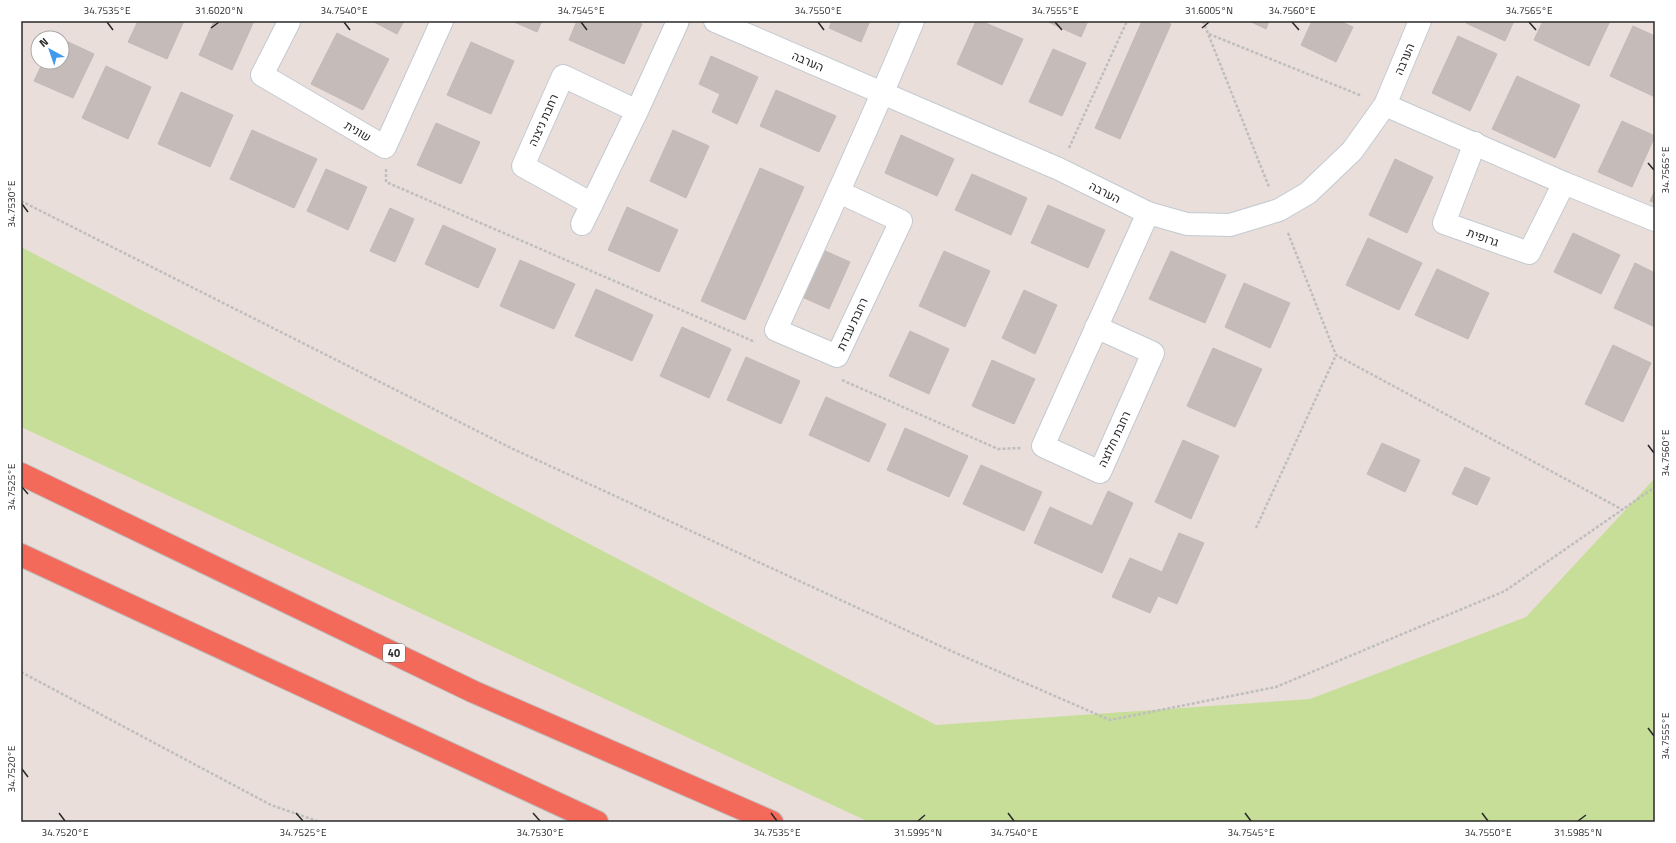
<svg xmlns="http://www.w3.org/2000/svg" width="1676" height="843" viewBox="0 0 1676 843" font-family="'Titillium Web',Heebo,sans-serif">
<rect width="100%" height="100%" fill="#eadeda"/>
<!-- green -->
<polygon fill="#c7de99" points="21,247 936,725 1310,699 1526,617 1655,478 1655,822 869,822 21,427"/>
<!-- building -->
<g fill="#c5bcba" stroke="#c4b9b4">
<polygon points="138,21 184,21 167,59 128,42"/>
<polygon points="214,21 254,21 232,70 199,55"/>
<polygon points="372,21 404,21 397,34"/>
<polygon points="512,21 542,21 537,32"/>
<polygon points="577,21 635,21 642,24 624,64 569,40"/>
<polygon points="832,21 870,21 861,42 829,28"/>
<polygon points="976,21 981,21 1023,39 1002,85 957,64"/>
<polygon points="1046,21 1088,21 1081,37"/>
<polygon points="1142,21 1165,21 1171,24 1120,139 1095,128"/>
<polygon points="1249,21 1269,21 1266,29"/>
<polygon points="1312,21 1339,21 1353,27 1336,62 1301,45"/>
<polygon points="1467,21 1514,21 1505,41 1466,23"/>
<polygon points="1543,21 1610,21 1589,66 1534,40"/>
<polygon points="1633,26 1655,36 1655,97 1610,76"/>
<polygon points="337,33 389,59 363,110 311,84"/>
<polygon points="1458,36 1497,54 1470,111 1432,93"/>
<polygon points="62,39 94,54 73,98 34,81 43,62 62,62"/>
<polygon points="471,42 514,61 491,114 447,95"/>
<polygon points="1053,49 1086,63 1062,116 1029,102"/>
<polygon points="711,56 758,77 737,124 712,112 720,94 699,84"/>
<polygon points="106,66 151,87 128,139 82,118"/>
<polygon points="1517,76 1580,105 1555,158 1492,129"/>
<polygon points="776,90 836,116 819,152 760,126"/>
<polygon points="181,92 233,115 210,167 158,144"/>
<polygon points="1622,121 1655,136 1632,187 1598,172"/>
<polygon points="436,123 480,142 461,184 417,165"/>
<polygon points="252,130 317,159 294,208 230,179"/>
<polygon points="673,130 709,146 686,198 650,181"/>
<polygon points="901,135 954,159 937,196 885,173"/>
<polygon points="1395,159 1433,177 1407,233 1369,215"/>
<polygon points="760,168 804,187 745,320 701,301"/>
<polygon points="326,169 367,187 348,230 307,211"/>
<polygon points="972,174 1027,198 1011,235 955,210"/>
<polygon points="1655,190 1655,203 1650,201"/>
<polygon points="1048,205 1105,230 1088,268 1031,243"/>
<polygon points="627,207 678,230 659,272 608,250"/>
<polygon points="390,208 414,219 395,262 370,251"/>
<polygon points="443,225 496,249 478,288 425,264"/>
<polygon points="1573,233 1620,255 1601,294 1554,272"/>
<polygon points="1368,238 1422,263 1399,310 1346,285"/>
<polygon points="823,250 850,262 829,309 802,297"/>
<polygon points="944,251 990,271 965,327 919,306"/>
<polygon points="1171,251 1226,275 1205,323 1149,299"/>
<polygon points="520,260 575,284 554,329 500,306"/>
<polygon points="1635,263 1655,273 1655,327 1614,308"/>
<polygon points="1437,269 1489,293 1468,339 1415,315"/>
<polygon points="1244,283 1290,303 1270,348 1225,327"/>
<polygon points="596,289 653,315 632,361 575,336"/>
<polygon points="1024,290 1057,305 1035,354 1002,338"/>
<polygon points="682,327 731,349 709,398 660,376"/>
<polygon points="910,331 949,349 929,394 889,376"/>
<polygon points="1613,345 1651,363 1623,422 1585,404"/>
<polygon points="1213,348 1262,369 1235,427 1187,406"/>
<polygon points="746,357 800,381 781,424 727,400"/>
<polygon points="992,360 1035,379 1014,424 972,406"/>
<polygon points="826,397 886,424 869,462 809,435"/>
<polygon points="905,428 968,456 949,497 887,470"/>
<polygon points="1183,440 1219,456 1191,519 1155,502"/>
<polygon points="1382,443 1420,460 1405,492 1367,474"/>
<polygon points="981,465 1042,492 1024,531 963,504"/>
<polygon points="1465,467 1490,478 1477,505 1452,494"/>
<polygon points="1108,491 1133,503 1102,573 1034,543 1050,507 1092,526"/>
<polygon points="1179,533 1204,543 1177,604 1158,596 1150,613 1112,597 1130,558 1162,572"/>
</g>
<g fill="none" stroke-linecap="round" stroke-linejoin="round">
<!-- minor casing -->
<g stroke="#c2cad1" stroke-width="24">
<g id="minor">
<polyline points="715,21 1059,169 1148,213 1187,224 1230,225 1279,210 1308,193 1352,151 1385,105 1420,21"/>
<polyline points="289,22 262,75 385,147 442,21"/>
<polyline points="1385,105 1564,183 1655,220"/>
<polyline points="1475,143 1444,223 1529,253 1564,183"/>
<path d="M839,192L901,221L837,356L776,330C822,228 870,125 913,21"/>
<polyline points="592,204 523,166 563,76 637,111"/>
<polyline points="582,224 637,111 678,21"/>
<polyline points="1096,327 1153,353 1100,472 1043,446 1148,213"/>
</g>
</g>
<!-- highway casing -->
<g stroke="#bebebe" stroke-width="24">
<g id="highway">
<polyline points="21,474 474,692 772,822"/>
<polyline points="21,555 597,822"/>
</g>
</g>
<!-- path -->
<g stroke="#bebebe" stroke-width="2.5" stroke-dasharray="3 2" stroke-linecap="butt">
<polyline points="1203,21 1269,187"/>
<polyline points="1209,34 1362,96"/>
<polyline points="1069,148 1127,21"/>
<polyline points="386,169 386,182 755,342"/>
<polyline points="21,201 511,448 949,650 1110,720 1276,687 1505,591 1655,487"/>
<polyline points="1288,233 1336,355 1623,510"/>
<polyline points="842,380 998,449 1021,448"/>
<polyline points="1256,528 1336,355"/>
<polyline points="21,672 271,805 320,822"/>
</g>
<!-- minor -->
<use href="#minor" stroke="#fff" stroke-width="22"/>
<!-- highway -->
<use href="#highway" stroke="#f46a5a" stroke-width="22"/>
</g>
<!-- ticks -->
<path fill="none" stroke="#282828" stroke-width="1.5" d="M107,22L113,30M344,22L350,30M581,22L587,30M818,22L824,30M1055,22L1062,30M1292,22L1299,30M1529,22L1536,30M211,28L219,22M1202,28L1209,22M1648,163L1654,170M22,204L28,212M1648,445L1654,453M22,487L28,494M1648,728L1654,736M22,769L28,777M59,813L65,821M296,813L303,821M533,813L540,821M771,813L777,821M1008,813L1014,821M1245,813L1251,821M1482,813L1488,821M918,821L925,815M1578,821L1586,815"/>
<g text-anchor="middle" dominant-baseline="central" stroke-width="3" stroke-linejoin="round" paint-order="stroke">
<!-- shield labels -->
<rect fill="#fff" stroke="#686868" stroke-width="1" x="383" y="644" width="22" height="18" rx="3"/>
<g font-size="11" font-weight="bold" fill="#282828">
<text x="394" y="653">40</text>
</g>
<!-- street labels -->
<g font-size="12" fill="#282828" stroke="#fff">
<text transform="translate(1404 59) rotate(-67)">הערבה</text>
<text transform="translate(808 61) rotate(23)">הערבה</text>
<text transform="translate(543 120) rotate(-66)">רחבת ניצנה</text>
<text transform="translate(358 131) rotate(30)">שונית</text>
<text transform="translate(1105 192) rotate(27)">הערבה</text>
<text transform="translate(1483 237) rotate(20)">גרופית</text>
<text transform="translate(852 324) rotate(-65)">רחבת עבדת</text>
<text transform="translate(1114 439) rotate(-65)">רחבת חלוצה</text>
</g>
</g>
<!-- border -->
<rect width="1676" height="843" fill="none" stroke="#ffffff" stroke-width="44"/>
<!-- north arrow -->
<g transform="translate(50 50) rotate(320)"><circle r="19" fill="#ffffff" stroke="#a9a9a9"/>
<path d="M0-3L7 15L0 10L-7 15Z" fill="#429aef"/>
<text y="-6" font-size="11" font-weight="bold" text-anchor="middle" fill="#282828">N</text>
</g>
<rect x="22" y="22" width="1632" height="799" fill="none" stroke="#282828" stroke-width="1.5"/>
<g font-size="10" text-anchor="middle" fill="#282828">
<text x="107" y="14">34.7535°E</text>
<text x="219" y="14">31.6020°N</text>
<text x="344" y="14">34.7540°E</text>
<text x="581" y="14">34.7545°E</text>
<text x="818" y="14">34.7550°E</text>
<text x="1055" y="14">34.7555°E</text>
<text x="1209" y="14">31.6005°N</text>
<text x="1292" y="14">34.7560°E</text>
<text x="1529" y="14">34.7565°E</text>
<text transform="translate(1665 170) rotate(-90)" y="4">34.7565°E</text>
<text transform="translate(11 204) rotate(-90)" y="4">34.7530°E</text>
<text transform="translate(1665 453) rotate(-90)" y="4">34.7560°E</text>
<text transform="translate(11 487) rotate(-90)" y="4">34.7525°E</text>
<text transform="translate(1665 736) rotate(-90)" y="4">34.7555°E</text>
<text transform="translate(11 769) rotate(-90)" y="4">34.7520°E</text>
<text x="65" y="836">34.7520°E</text>
<text x="303" y="836">34.7525°E</text>
<text x="540" y="836">34.7530°E</text>
<text x="777" y="836">34.7535°E</text>
<text x="918" y="836">31.5995°N</text>
<text x="1014" y="836">34.7540°E</text>
<text x="1251" y="836">34.7545°E</text>
<text x="1488" y="836">34.7550°E</text>
<text x="1578" y="836">31.5985°N</text>
</g>
</svg>
